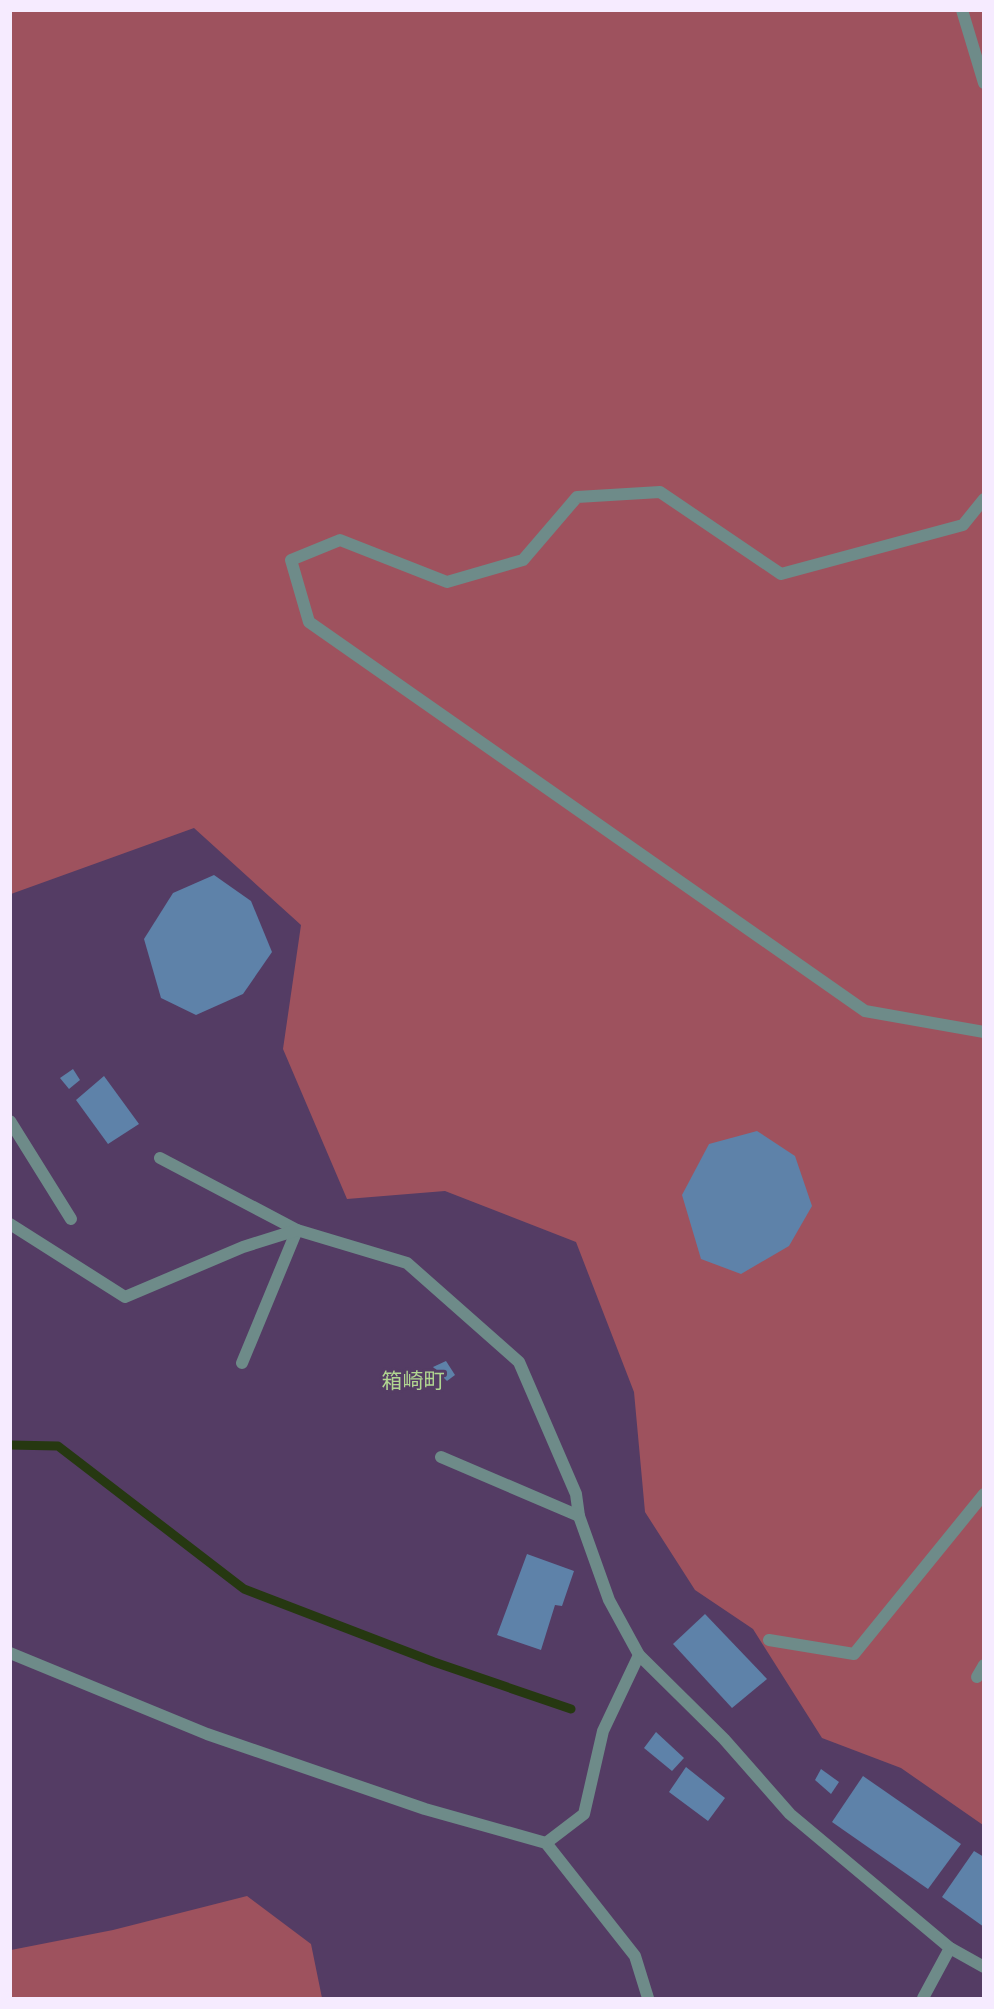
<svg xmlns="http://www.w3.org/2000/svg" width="994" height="2009" viewBox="0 0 994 2009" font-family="'Varela Round','Noto Sans JP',sans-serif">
<rect width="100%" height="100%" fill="#543c64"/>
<!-- green -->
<g fill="#9e525e">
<polygon points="11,11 983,11 983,1825 901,1768 822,1738 753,1629 695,1590 645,1512 634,1392 576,1242 445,1191 347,1199 283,1049 301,925 194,828 11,894"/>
<polygon points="247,1896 311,1944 322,1998 11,1998 11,1950 113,1930"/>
</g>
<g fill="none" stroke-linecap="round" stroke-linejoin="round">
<!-- stream -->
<polyline stroke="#263811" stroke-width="9" points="10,1445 58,1446 244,1589 434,1662 571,1709"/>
</g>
<!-- building -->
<g fill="#5e82a9">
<polygon points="214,875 251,901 272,952 243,994 196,1015 161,998 144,939 173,893"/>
<polygon points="73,1069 80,1080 69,1089 60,1078"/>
<polygon points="104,1076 139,1124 108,1144 76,1100"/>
<polygon points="757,1131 795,1156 812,1206 789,1246 741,1274 701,1259 682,1195 709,1144"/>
<polygon points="446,1361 455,1375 447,1381 433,1367"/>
<polygon points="527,1554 574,1571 562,1606 555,1605 541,1650 497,1635"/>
<polygon points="705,1614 767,1679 732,1708 673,1644"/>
<polygon points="656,1732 684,1758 672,1771 644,1748"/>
<polygon points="686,1767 725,1798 708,1821 669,1792"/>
<polygon points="821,1769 839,1782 831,1794 815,1780"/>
<polygon points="863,1776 961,1844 928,1889 832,1822"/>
<polygon points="974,1851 984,1857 984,1927 942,1897"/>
</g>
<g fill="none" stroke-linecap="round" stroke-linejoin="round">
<!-- lane -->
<g stroke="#6e8b89" stroke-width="12">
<polyline points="962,10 984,83"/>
<polyline points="984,499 963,525 781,574 660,492 577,497 523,560 447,582 340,540 291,560 309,622 865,1011 984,1032"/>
<polyline points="10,1121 71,1219"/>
<polyline points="160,1158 297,1230 242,1363"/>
<polyline points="10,1224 125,1297 243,1247 297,1230 407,1263 519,1362 576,1494 579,1516 609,1600 639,1655 724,1739 790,1814 950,1948 984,1967"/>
<polyline points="441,1457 579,1516"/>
<polyline points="769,1640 854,1654 984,1494"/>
<polyline points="10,1653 207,1734 425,1809 546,1843 635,1956 648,1998"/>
<polyline points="977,1677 984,1665"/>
<polyline points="546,1843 584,1814 603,1731 639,1655"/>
<polyline points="923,1998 950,1948"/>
</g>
</g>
<g text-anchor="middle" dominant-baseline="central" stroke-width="6" stroke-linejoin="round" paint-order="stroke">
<!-- neighbourhood labels -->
<g font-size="21" fill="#b1d691" stroke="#543c64">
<text x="413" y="1381">箱崎町</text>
</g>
</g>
<!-- border -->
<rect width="994" height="2009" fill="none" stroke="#f6ebff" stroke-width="24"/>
</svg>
